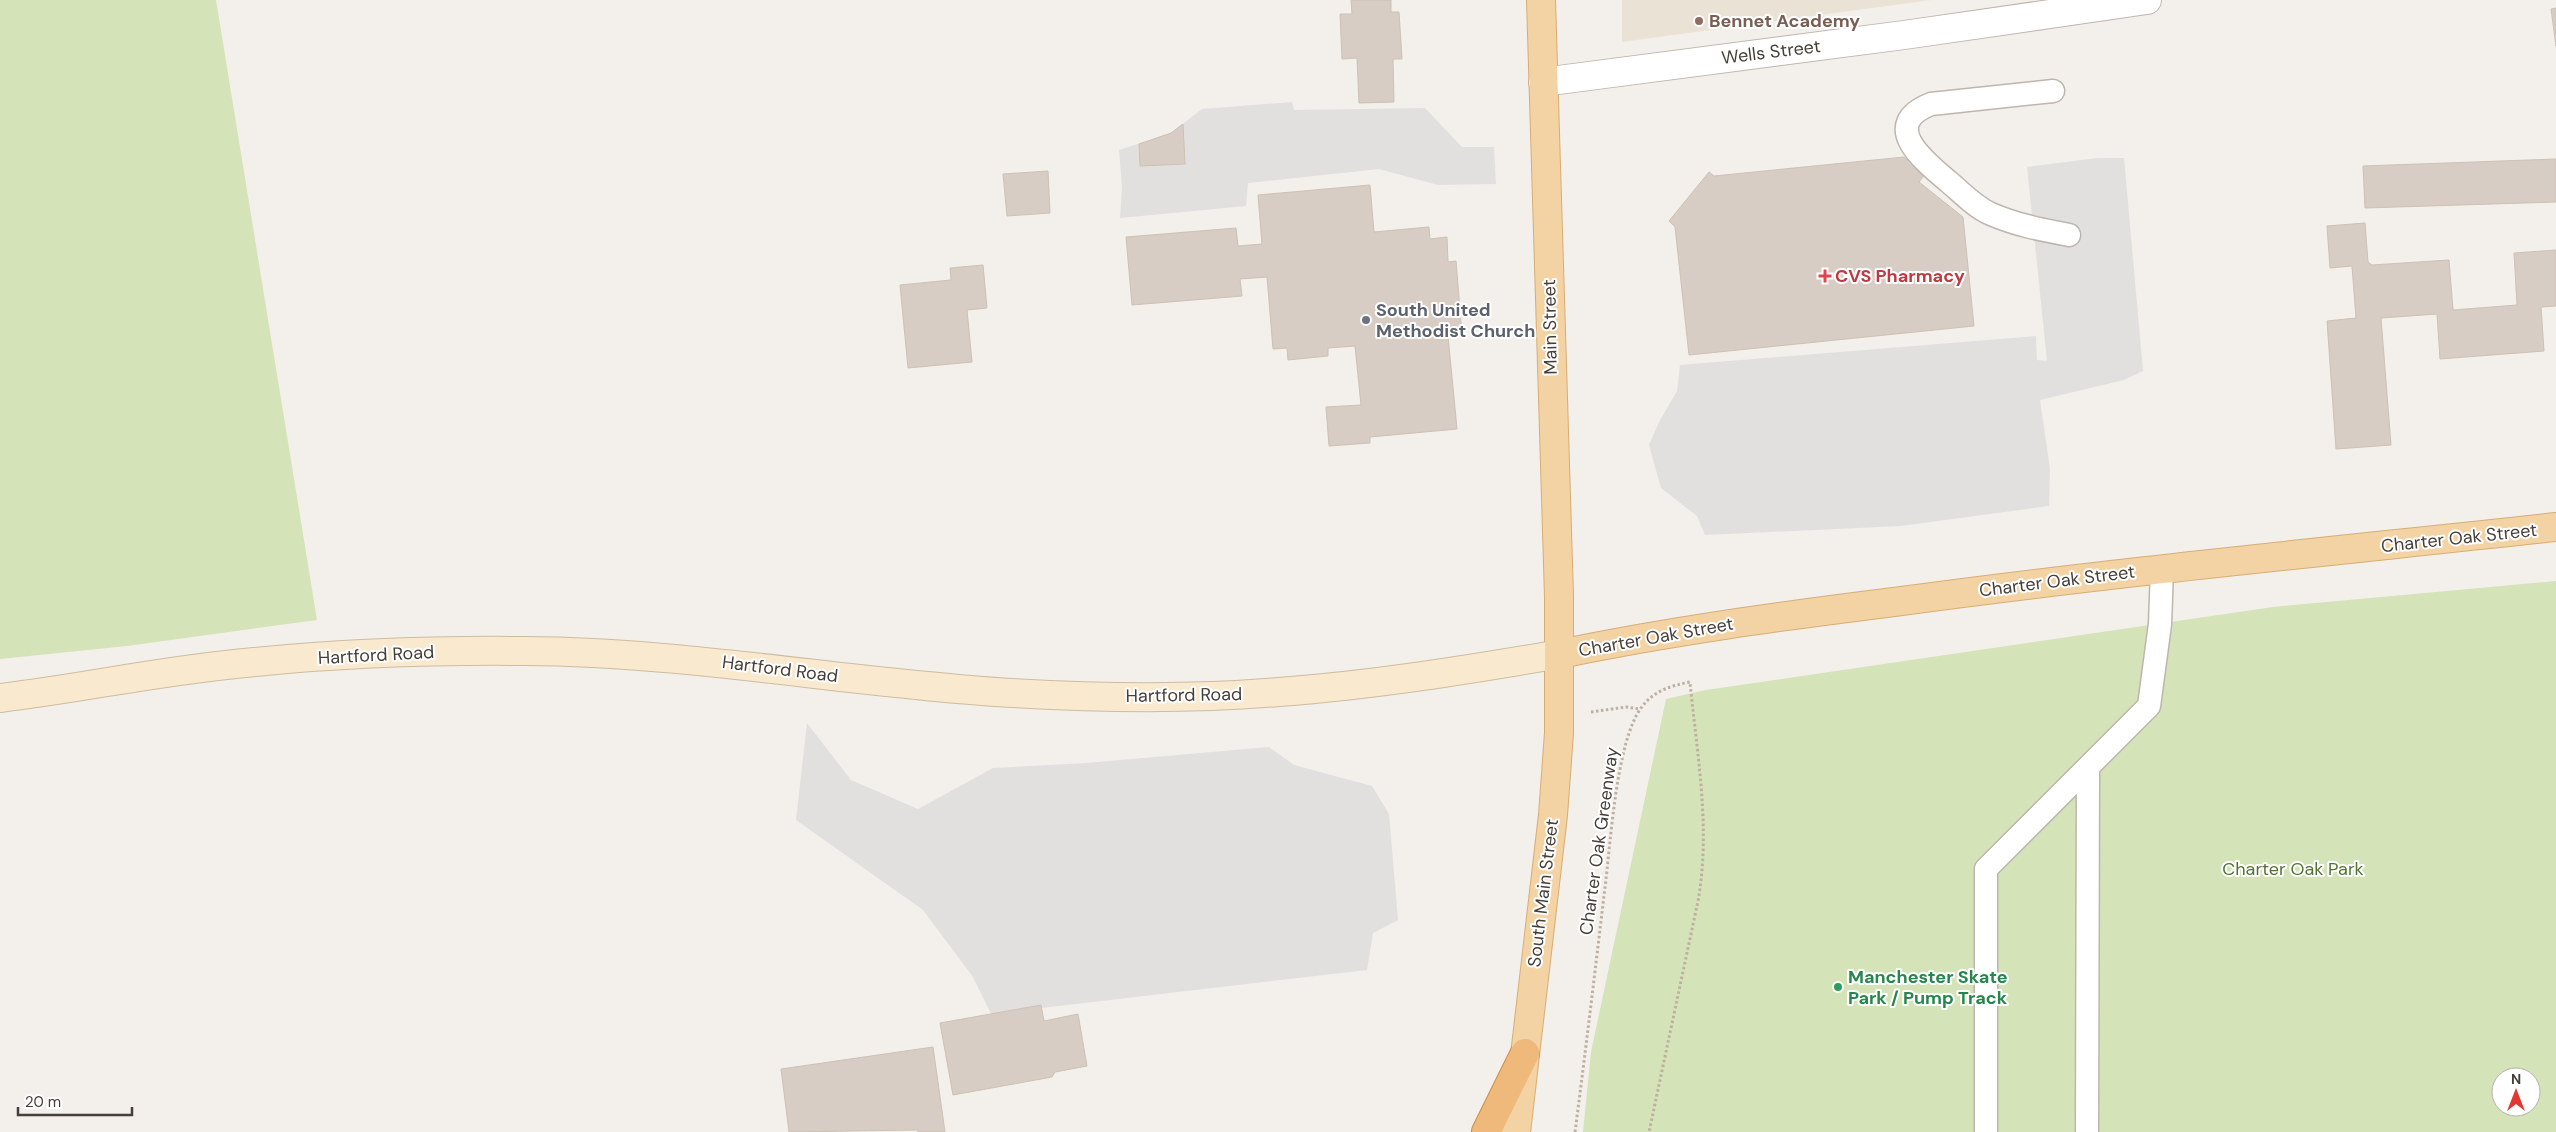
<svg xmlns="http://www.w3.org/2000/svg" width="2556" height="1132" viewBox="0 0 2556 1132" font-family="'DM Sans',sans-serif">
<rect width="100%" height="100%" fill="#f3efea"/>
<!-- education -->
<polygon fill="#ebe2d6" points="1622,0 1931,0 1622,42"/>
<!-- green -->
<g fill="#d5e3b8" fill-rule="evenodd">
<polygon points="0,0 216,0 317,620 127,646 0,659"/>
<path d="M2556,581V1132H1583L1591,1052L1666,699L1706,690L2273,607ZM2501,1077H2531V1107H2501Z"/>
</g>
<!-- parking -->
<g fill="#e2e0de">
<polygon points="1292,102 1294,110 1425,108 1462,147 1494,147 1496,184 1438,185 1379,169 1248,183 1246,206 1120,218 1122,187 1119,150 1171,133 1202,109"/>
<polygon points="2098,158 2124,158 2143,371 2124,380 2040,400 2050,469 2049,506 1901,526 1705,535 1697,516 1661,488 1649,445 1659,422 1677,391 1680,365 2036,336 2037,360 2047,361 2027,167"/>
<polygon points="807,723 851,780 918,809 993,768 1086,763 1269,747 1294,765 1372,786 1389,814 1398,920 1373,933 1367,970 991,1014 973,977 923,910 796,820"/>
</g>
<!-- building -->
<g fill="#d7cdc4" stroke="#cec1b5">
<polygon points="1351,0 1391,0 1391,12 1399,12 1402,59 1393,59 1394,102 1359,103 1357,58 1342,59 1340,14 1352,14"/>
<polygon points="2556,8 2556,46 2551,9"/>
<polygon points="1183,124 1185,164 1140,166 1139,144 1171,133"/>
<polygon points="1904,157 1925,174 1919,182 1963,217 1974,326 1689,355 1675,227 1669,221 1709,172 1714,176"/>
<polygon points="2556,159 2556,202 2365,208 2363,166"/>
<polygon points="1048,171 1050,213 1007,216 1003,174"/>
<polygon points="1370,185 1374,232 1429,227 1430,239 1447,237 1448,262 1456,261 1462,334 1448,336 1457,429 1370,437 1370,443 1329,446 1326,407 1361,405 1355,346 1328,348 1328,356 1288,360 1287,348 1273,349 1267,277 1240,279 1242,296 1132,305 1126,237 1236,228 1238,246 1262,244 1258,195"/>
<polygon points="2365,223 2368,262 2372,265 2449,260 2453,310 2517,305 2514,253 2556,250 2556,306 2541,307 2544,351 2440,359 2437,314 2381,318 2391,445 2336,449 2327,321 2356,318 2352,266 2330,268 2327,226"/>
<polygon points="983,265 987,308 967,310 972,362 908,368 900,285 951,280 950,268"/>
<polygon points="1041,1005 1044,1021 1078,1014 1087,1066 1055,1072 1052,1077 953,1095 940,1023"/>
<polygon points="933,1047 945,1132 918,1132 918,1130 789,1132 781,1069"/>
</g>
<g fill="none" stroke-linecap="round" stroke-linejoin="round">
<!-- service casing -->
<g stroke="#beb6ae" stroke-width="25">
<g id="service">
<path d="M2053,91L1931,104C1878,125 1925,162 1949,182C1962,193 1975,207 1991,214C2016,225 2043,230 2069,235"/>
<polyline points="1986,1132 1986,869 2149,706 2160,624 2162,569"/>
<polyline points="2087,1132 2088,768"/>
</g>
</g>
<!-- minor casing -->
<g stroke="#beb6ae" stroke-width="30">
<polyline id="minor" points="1543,82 1904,35 2147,0"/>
</g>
<!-- secondary casing -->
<g stroke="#cebc9f" stroke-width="30">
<path id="secondary" d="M0,698C76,689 150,673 226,665C325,654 425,650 525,651C683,652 838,681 996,692C1090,698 1185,700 1279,692C1373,685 1467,670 1560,654"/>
</g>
<!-- primary casing -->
<g stroke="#d7ad74" stroke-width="30">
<g id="primary">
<path d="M1560,654C1671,631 1782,616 1894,602C2114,572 2335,551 2556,527"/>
<polyline points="1516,1132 1553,815 1559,733 1559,597 1541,0"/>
</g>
</g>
<!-- motorway casing -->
<g stroke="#cd8d4b" stroke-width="30">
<polyline id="motorway" points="1486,1132 1525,1053"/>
</g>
<!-- path -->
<g stroke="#beb0a0" stroke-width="3" stroke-dasharray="2.5 2.5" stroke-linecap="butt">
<polyline points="1591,712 1626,707 1640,709"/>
<path d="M1575,1132C1586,1048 1596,963 1606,879C1611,837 1617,741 1641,708C1653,691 1670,686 1690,682C1697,755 1711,828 1698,901L1649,1132"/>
</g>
<!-- service -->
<use href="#service" stroke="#fff" stroke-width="22"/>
<!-- minor -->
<use href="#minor" stroke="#fff" stroke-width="28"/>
<!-- secondary -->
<use href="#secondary" stroke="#f9e9ce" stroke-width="28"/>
<!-- primary -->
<use href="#primary" stroke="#f3d3a3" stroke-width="28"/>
<!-- motorway -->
<use href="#motorway" stroke="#eeb97a" stroke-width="28"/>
</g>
<!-- markers -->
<circle fill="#8d6e63" stroke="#fff" stroke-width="2" cx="1699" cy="21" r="5"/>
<path fill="#e0444e" stroke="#fff" stroke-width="2" d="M1822.5 268.5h5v5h5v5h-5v5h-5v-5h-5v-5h5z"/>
<circle fill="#6b7280" stroke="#fff" stroke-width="2" cx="1366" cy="320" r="5"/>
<circle fill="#2e9e5b" stroke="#fff" stroke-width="2" cx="1838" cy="987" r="5"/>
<g text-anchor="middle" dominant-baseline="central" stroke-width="4" stroke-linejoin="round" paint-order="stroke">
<!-- education labels -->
<g font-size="18" font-weight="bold" fill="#785e54" stroke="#fff" text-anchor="start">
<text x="1709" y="21">Bennet Academy</text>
</g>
<!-- street labels -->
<g font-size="18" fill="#463f39" stroke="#fff">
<text transform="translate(1771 52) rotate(-7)">Wells Street</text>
<text transform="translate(1550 327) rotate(-91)">Main Street</text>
<text transform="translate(2459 538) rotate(-6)">Charter Oak Street</text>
<text transform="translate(2057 581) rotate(-7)">Charter Oak Street</text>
<text transform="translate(1656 637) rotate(-10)">Charter Oak Street</text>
<text transform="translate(376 655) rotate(-3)">Hartford Road</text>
<text transform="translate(780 669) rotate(7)">Hartford Road</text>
<text transform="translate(1184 695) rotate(-1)">Hartford Road</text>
<text transform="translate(1599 841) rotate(-82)">Charter Oak Greenway</text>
<text transform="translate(1543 893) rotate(-83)">South Main Street</text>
</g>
<!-- health labels -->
<g font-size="18" font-weight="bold" fill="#be3a42" stroke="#fff" text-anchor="start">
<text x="1835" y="276">CVS Pharmacy</text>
</g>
<!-- worship labels -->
<g font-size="18" font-weight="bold" fill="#5b616d" stroke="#fff" text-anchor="start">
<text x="1376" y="310">South United<tspan x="1376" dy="21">Methodist Church</tspan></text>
</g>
<!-- park labels -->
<g font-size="18" fill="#527232" stroke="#fff">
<text x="2293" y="869">Charter Oak Park</text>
</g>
<!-- leisure labels -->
<g font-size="18" font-weight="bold" fill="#27864d" stroke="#fff" text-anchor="start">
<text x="1848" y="977">Manchester Skate<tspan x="1848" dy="21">Park / Pump Track</tspan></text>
</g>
</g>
<!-- north arrow -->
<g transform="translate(2516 1092)"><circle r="24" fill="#ffffff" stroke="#b5b2b0"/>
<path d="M0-4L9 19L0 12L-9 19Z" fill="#e33732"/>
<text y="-8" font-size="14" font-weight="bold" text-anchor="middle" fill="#463f39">N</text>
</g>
<!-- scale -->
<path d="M18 1107v8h114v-8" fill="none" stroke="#463f39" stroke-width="2.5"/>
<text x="25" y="1107" font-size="15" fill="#463f39" stroke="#ffffff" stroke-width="4" paint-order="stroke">20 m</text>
</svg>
